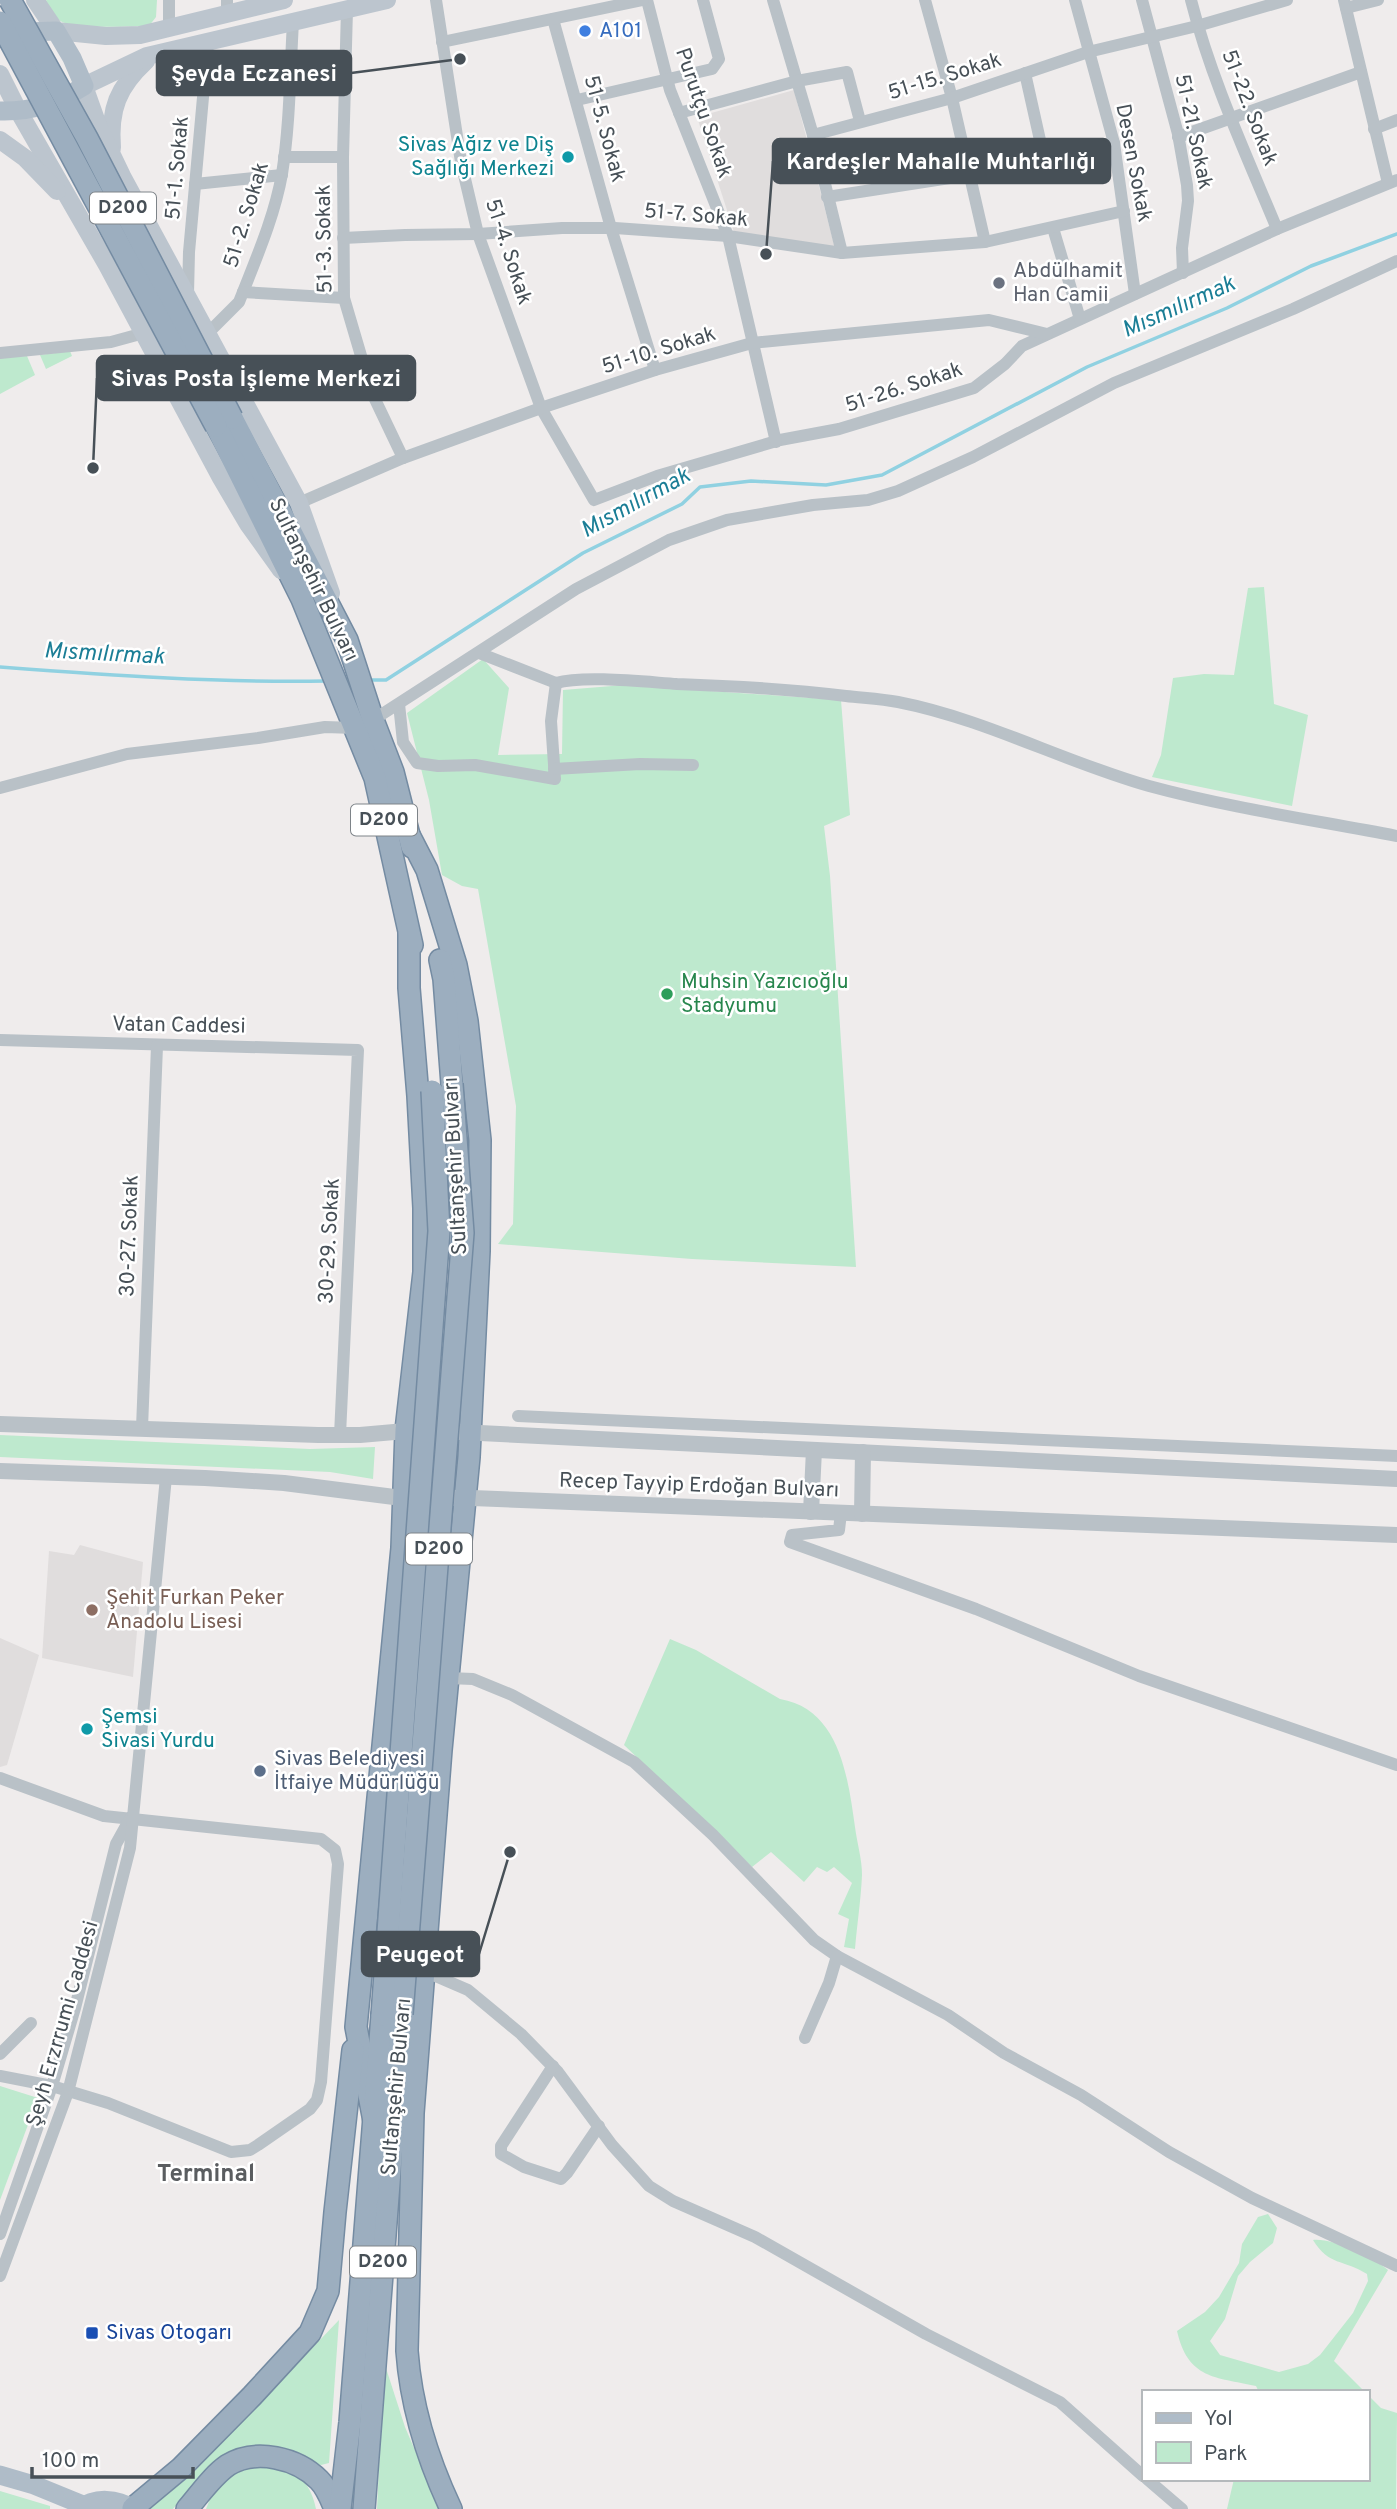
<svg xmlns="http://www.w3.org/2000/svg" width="1397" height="2509" viewBox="0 0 1397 2509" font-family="Overpass,sans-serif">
<rect width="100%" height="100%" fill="#efecec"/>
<!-- education -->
<g fill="#e0dddd">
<polygon points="794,90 835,248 734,232 697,117"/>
<polygon points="80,1545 143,1562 133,1677 42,1658 49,1551 74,1555"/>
<polygon points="0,1638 39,1655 7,1765 0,1767"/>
</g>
<!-- green -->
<g fill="#bee9ce">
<path d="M47,0H157L156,17L149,26C131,26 71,30 59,20C53,15 49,7 45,1Z"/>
<polygon points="70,351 72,356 46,369 40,355"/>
<polygon points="27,356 35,375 0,394 0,358"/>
<polygon points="1264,587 1274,704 1308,715 1292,806 1152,777 1161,755 1173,678 1204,674 1234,675 1248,588"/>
<polygon points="483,659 509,688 498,755 562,754 563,690 624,685 841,700 850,815 824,826 830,876 856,1267 692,1259 498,1244 513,1224 516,1106 478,889 462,886 442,875 429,800 407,713"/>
<polygon points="0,1435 310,1449 375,1447 373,1479 330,1472 0,1457"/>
<path d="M670,1639L696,1650L780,1699C840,1709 848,1778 855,1827C857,1843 862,1859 862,1875C861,1899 857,1925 855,1949L844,1947L849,1919L838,1914L852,1883L834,1867L827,1872L817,1867L804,1882L771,1852L752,1867L624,1745Z"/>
<polygon points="0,2086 38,2098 0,2200"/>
<path d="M1268,2214L1277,2228L1273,2243L1250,2262L1238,2276L1225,2319L1210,2341L1220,2355L1279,2372L1308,2364L1320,2355L1353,2313L1368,2281L1367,2274C1343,2259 1329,2266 1313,2240C1334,2238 1372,2257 1388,2270L1334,2361L1365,2392H1259L1256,2386C1215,2377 1188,2379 1177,2331L1205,2312L1219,2297L1239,2263L1242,2244L1258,2217Z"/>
<polygon points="339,2320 329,2463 321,2465 269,2451 200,2479 173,2509 150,2509 192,2474"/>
<polygon points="384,2362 405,2427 440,2509 377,2509"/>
<polygon points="1367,2394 1381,2408 1397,2413 1396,2509 1227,2509 1234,2479 1367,2479"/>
<path d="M267,2465C296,2473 309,2477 316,2509H206L212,2494L237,2470Z"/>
<polygon points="0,2491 50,2506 50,2509 0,2509"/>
</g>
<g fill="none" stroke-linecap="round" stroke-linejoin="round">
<!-- stream -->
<g stroke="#90d1e1" stroke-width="3.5">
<path d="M0,667C108,675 218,683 326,681"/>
<polyline points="369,680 386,680 583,553 682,504 700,487 751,481 826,485 882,475 1087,367 1227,308 1311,266 1397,234"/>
</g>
<!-- trunk casing -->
<g stroke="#748ba2" stroke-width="24">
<g id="trunk">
<polyline points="232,418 347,640 373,720 393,772 412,847"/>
<polyline points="216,426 302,599 375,778 412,945"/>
<path d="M409,835L427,870L456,965L467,1021L480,1140L479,1251L469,1457L441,1750L413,2113L407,2351C411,2407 427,2458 451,2509"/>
<polyline points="440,960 444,979 452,1084"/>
<polyline points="374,2121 356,2027 402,1548 406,1430 424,1272 424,1208 418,1096 409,988 409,934"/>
<polyline points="133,2508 181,2468 252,2396 310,2333 328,2291 335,2212 353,2050"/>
<path d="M187,2509C200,2494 212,2476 228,2465C256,2448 297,2458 319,2480C327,2488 331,2499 335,2509"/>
<polyline points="340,2509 350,2422 382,2015"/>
<polyline points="364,2509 402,2014"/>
</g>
</g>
<!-- minor -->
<g stroke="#b9c1c7" stroke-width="12">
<polyline points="436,0 461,162 478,234 541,408 594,500 657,476 780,440 839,429 974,388 1005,364 1022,346 1277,229 1397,180"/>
<polyline points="647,0 670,90 728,236 776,442"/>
<polyline points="773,0 813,135 842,253"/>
<polyline points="925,0 952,98 985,242"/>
<polyline points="1075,0 1114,143 1135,294"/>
<polyline points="1142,0 1178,134 1187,185 1188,201 1182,248 1183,273"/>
<path d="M1191,0C1211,79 1246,154 1277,229"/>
<polyline points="1344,0 1388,183"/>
<polyline points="1346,8 1378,0"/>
<polyline points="347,9 343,157 344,298 372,393 403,458"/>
<polyline points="227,14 227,0"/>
<polyline points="553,19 611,228 655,370"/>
<polyline points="169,29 169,0"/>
<polyline points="442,42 643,0"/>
<polyline points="1025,73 1044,158"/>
<polyline points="577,100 712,69 719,59 703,0"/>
<polyline points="679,113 797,81 847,72 860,121"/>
<polyline points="1374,129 1397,120"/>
<polyline points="813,135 952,98 1088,52 1197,26 1287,0"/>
<polyline points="1178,137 1361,72"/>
<polyline points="284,157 343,157"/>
<polyline points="195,184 282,175"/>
<polyline points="827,197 969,175 1114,143"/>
<polyline points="1053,228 1080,319"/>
<polyline points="343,238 405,235 478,234 562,228 615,228 728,236 842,253 985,242 1124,211"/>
<path d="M243,292C258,254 275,214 282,174C290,124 290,72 293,22"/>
<polyline points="188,294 189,252 208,42"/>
<polyline points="207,334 239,302 243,292 344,298"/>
<polyline points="0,353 111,342 144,333"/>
<polyline points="299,503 403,458 541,408 655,370 752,343 989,320 1047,334"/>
<path d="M479,653L556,683C584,675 646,682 677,684C734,686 790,689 846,696C863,698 881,699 898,702C985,719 1064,762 1149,786C1230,808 1314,820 1397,836"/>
<polyline points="399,704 403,742 417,763 438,766 475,765 555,779 551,721 556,683"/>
<polyline points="373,720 576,589 669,540 727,520 813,505 868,500 898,491 973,457 1114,383 1293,309 1397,261"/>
<polyline points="554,769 640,764 693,765"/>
<polyline points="0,788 127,754 258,738 325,727 355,728"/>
<polyline points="0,1040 358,1050 340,1435"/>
<polyline points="518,1416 1397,1456"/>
<polyline points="142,1428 157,1046"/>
<polyline points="841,1513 839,1530 792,1535 790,1542 976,1609 1139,1676 1397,1765"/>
<polyline points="448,1678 473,1679 512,1695 634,1762 713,1835 814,1940 837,1956 948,2015 1004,2053 1081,2095 1169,2152 1252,2198 1397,2266"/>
<polyline points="0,1778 104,1816 321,1839 335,1850 338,1864 321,2082 317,2100 310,2109 258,2145 250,2150 231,2152 108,2103 52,2086 0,2076"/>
<polyline points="424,1971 468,1990 521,2034 558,2072 612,2145 649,2186 673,2201 755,2237 926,2334 1060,2402 1143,2476"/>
<polyline points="805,2038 829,1983 837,1956"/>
<polyline points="0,2054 31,2023"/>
<polyline points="553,2066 501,2146 501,2154 524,2167 561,2179 567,2173 599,2126"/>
<polyline points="0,2234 52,2086 75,2008 116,1844 131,1817"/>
<polyline points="0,2276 68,2092 130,1848 166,1477"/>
<polyline points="1147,2479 1182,2509"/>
</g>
<!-- tertiary -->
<g stroke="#b9c1c7" stroke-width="16">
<polyline points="0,1424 318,1435 360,1435 417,1430"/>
<polyline points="460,1432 1397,1479"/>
<polyline points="0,1471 205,1478 284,1483 402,1498 472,1498 1397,1535"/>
<polyline points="811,1512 814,1450"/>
<polyline points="862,1514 863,1452"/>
</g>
<!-- secondary -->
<g stroke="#bcc5ce" stroke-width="18">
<polyline points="35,0 56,31 106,36 140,35 284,0"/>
<polyline points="0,74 19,112 107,265 221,478 248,524 281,570"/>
<polyline points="0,140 25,158 57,191"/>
<path d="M112,148C109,109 118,87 146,61"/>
<polyline points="331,593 299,503 122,176 99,128 84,86 147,56 387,0"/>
</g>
<!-- primary -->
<g stroke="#afbcc8" stroke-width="19">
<path d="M0,111C32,112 57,103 84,86L72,58L56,31L27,32L13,36"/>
<polyline points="0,2475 34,2485 83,2505"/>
<path d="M79,2509C96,2496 117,2499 134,2509"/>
</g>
<!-- trunk -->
<use href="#trunk" stroke="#9caebf" stroke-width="21"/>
<!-- trunk-bridge casing -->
<g stroke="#748ba2" stroke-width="24" stroke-linecap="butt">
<g id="trunk-bridge">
<polyline points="10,0 87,138 232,418"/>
<polyline points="0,22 216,426"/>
<polyline points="402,2014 463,1233 452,1084"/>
<polyline points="382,2015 439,1231 432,1091"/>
</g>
</g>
<!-- trunk-bridge -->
<use href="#trunk-bridge" stroke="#9caebf" stroke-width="21"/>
</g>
<!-- markers -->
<circle fill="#3f7fe0" stroke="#fff" stroke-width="2.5" cx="585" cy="31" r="7"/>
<g fill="#0f9aa8" stroke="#fff" stroke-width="2.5">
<circle cx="568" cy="157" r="7"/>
<circle cx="87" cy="1729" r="7"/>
</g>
<circle fill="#6b7280" stroke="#fff" stroke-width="2.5" cx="999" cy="283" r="7"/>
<circle fill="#2e9e5b" stroke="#fff" stroke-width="2.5" cx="667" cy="994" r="7"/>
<circle fill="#8d6e63" stroke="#fff" stroke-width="2.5" cx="92" cy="1610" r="7"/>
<circle fill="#5c6f8a" stroke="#fff" stroke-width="2.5" cx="260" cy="1771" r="7"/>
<rect fill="#1a4fb4" stroke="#fff" stroke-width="2.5" x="85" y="2326" width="14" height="14" rx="3.5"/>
<g text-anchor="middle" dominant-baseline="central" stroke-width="5" stroke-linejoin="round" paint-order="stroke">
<!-- shield labels -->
<g fill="#fff" stroke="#7e8489" stroke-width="2">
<rect x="90" y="192.5" width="66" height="31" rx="5"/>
<rect x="351" y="804.5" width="66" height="31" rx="5"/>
<rect x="406" y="1533.5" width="66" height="31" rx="5"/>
<rect x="350" y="2246.5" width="66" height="31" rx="5"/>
</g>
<g font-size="19" font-weight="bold" fill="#475057">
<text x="123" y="208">D200</text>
<text x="384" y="820">D200</text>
<text x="439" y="1549">D200</text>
<text x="383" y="2262">D200</text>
</g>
<!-- shop labels -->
<g font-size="21" fill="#366cbe" stroke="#fff" text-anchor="start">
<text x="599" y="31">A101</text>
</g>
<!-- street labels -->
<g font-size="21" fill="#475057" stroke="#fff">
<text transform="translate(945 77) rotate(-17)">51-15. Sokak</text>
<text transform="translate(1249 108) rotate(69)">51-22. Sokak</text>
<text transform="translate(703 113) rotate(71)">Purutçu Sokak</text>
<text transform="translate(604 129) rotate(75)">51-5. Sokak</text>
<text transform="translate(1193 132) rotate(78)">51-21. Sokak</text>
<text transform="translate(1133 163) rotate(79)">Desen Sokak</text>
<text transform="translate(178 168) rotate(-85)">51-1. Sokak</text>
<text transform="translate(247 215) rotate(-73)">51-2. Sokak</text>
<text transform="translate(696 216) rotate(5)">51-7. Sokak</text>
<text transform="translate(325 239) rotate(-91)">51-3. Sokak</text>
<text transform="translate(508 252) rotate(72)">51-4. Sokak</text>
<text transform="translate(659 351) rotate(-17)">51-10. Sokak</text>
<text transform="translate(904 388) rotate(-18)">51-26. Sokak</text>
<text transform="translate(313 580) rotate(64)">Sultanşehir Bulvarı</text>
<text transform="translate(179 1026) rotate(1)">Vatan Caddesi</text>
<text transform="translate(456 1166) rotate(-93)">Sultanşehir Bulvarı</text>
<text transform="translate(130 1236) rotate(-88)">30-27. Sokak</text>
<text transform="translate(330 1241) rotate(-87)">30-29. Sokak</text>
<text transform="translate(699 1486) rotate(2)">Recep Tayyip Erdoğan Bulvarı</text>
<text transform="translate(63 2024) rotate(-74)">Şeyh Erzrrumi Caddesi</text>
<text transform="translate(397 2087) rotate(-85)">Sultanşehir Bulvarı</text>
</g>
<!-- culture labels -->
<g font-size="21" fill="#0d838f" stroke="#fff" text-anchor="end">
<text x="554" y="145">Sivas Ağız ve Diş<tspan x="554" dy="24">Sağlığı Merkezi</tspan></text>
<text x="101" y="1717" text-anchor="start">Şemsi<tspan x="101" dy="24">Sivasi Yurdu</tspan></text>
</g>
<!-- worship labels -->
<g font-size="21" fill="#5b616d" stroke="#fff" text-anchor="start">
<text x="1013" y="271">Abdülhamit<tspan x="1013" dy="24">Han Camii</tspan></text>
</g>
<!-- leisure labels -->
<g font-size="21" fill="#27864d" stroke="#fff" text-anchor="start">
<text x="681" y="982">Muhsin Yazıcıoğlu<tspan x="681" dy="24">Stadyumu</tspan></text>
</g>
<!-- education labels -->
<g font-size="21" fill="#785e54" stroke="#fff" text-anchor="start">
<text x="106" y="1598">Şehit Furkan Peker<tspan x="106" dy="24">Anadolu Lisesi</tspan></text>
</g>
<!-- service labels -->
<g font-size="21" fill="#4e5e75" stroke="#fff" text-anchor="start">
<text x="274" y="1759">Sivas Belediyesi<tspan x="274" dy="24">İtfaiye Müdürlüğü</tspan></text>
</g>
<!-- transit labels -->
<g font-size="21" fill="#164399" stroke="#fff" text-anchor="start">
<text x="106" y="2333">Sivas Otogarı</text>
</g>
<!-- water labels -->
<g font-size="23" font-style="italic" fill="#1b7e96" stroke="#fff">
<text transform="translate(1179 308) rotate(-24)">Mısmılırmak</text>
<text transform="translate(636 504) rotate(-29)">Mısmılırmak</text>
<text transform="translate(104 655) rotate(3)">Mısmılırmak</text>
</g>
<!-- quarter labels -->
<g font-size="24" font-weight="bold" fill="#5a5d60" stroke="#fff">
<text x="206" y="2175">Terminal</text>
</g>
</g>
<!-- callouts -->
<path fill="none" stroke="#475057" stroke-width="2.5" d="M460 59L351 73M766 254L773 161M93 468L97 378M510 1852L479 1954"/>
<g fill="#475057" stroke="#fff" stroke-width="2.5">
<circle cx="460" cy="59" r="7"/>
<circle cx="766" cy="254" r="7"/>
<circle cx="93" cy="468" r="7"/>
<circle cx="510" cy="1852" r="7"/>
</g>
<g fill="#475057" stroke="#475057" stroke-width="2.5">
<rect x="157" y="51" width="194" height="44" rx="7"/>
<rect x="773" y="139" width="337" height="44" rx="7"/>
<rect x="97" y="356" width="318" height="44" rx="7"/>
<rect x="362" y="1932" width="117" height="44" rx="7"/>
</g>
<g font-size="23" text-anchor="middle" font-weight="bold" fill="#fff">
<text x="254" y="81">Şeyda Eczanesi</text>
<text x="941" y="169">Kardeşler Mahalle Muhtarlığı</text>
<text x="256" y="386">Sivas Posta İşleme Merkezi</text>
<text x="420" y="1962">Peugeot</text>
</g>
<!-- legend -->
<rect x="1142" y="2390" width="228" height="91" fill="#ffffff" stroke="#b5b9bc" stroke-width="2"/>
<rect x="1156" y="2413" width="35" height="10" fill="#afbcc8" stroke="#b5b9bc" stroke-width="2"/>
<text x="1204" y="2425" font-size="21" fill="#475057">Yol</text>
<rect x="1156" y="2442" width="35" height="21" fill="#bee9ce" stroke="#b5b9bc" stroke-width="2"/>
<text x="1204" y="2460" font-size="21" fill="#475057">Park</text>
<!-- scale -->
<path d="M32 2467v10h161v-10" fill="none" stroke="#475057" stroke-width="3.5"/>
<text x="42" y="2467" font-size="21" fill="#475057" stroke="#ffffff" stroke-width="5" paint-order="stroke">100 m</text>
</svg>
